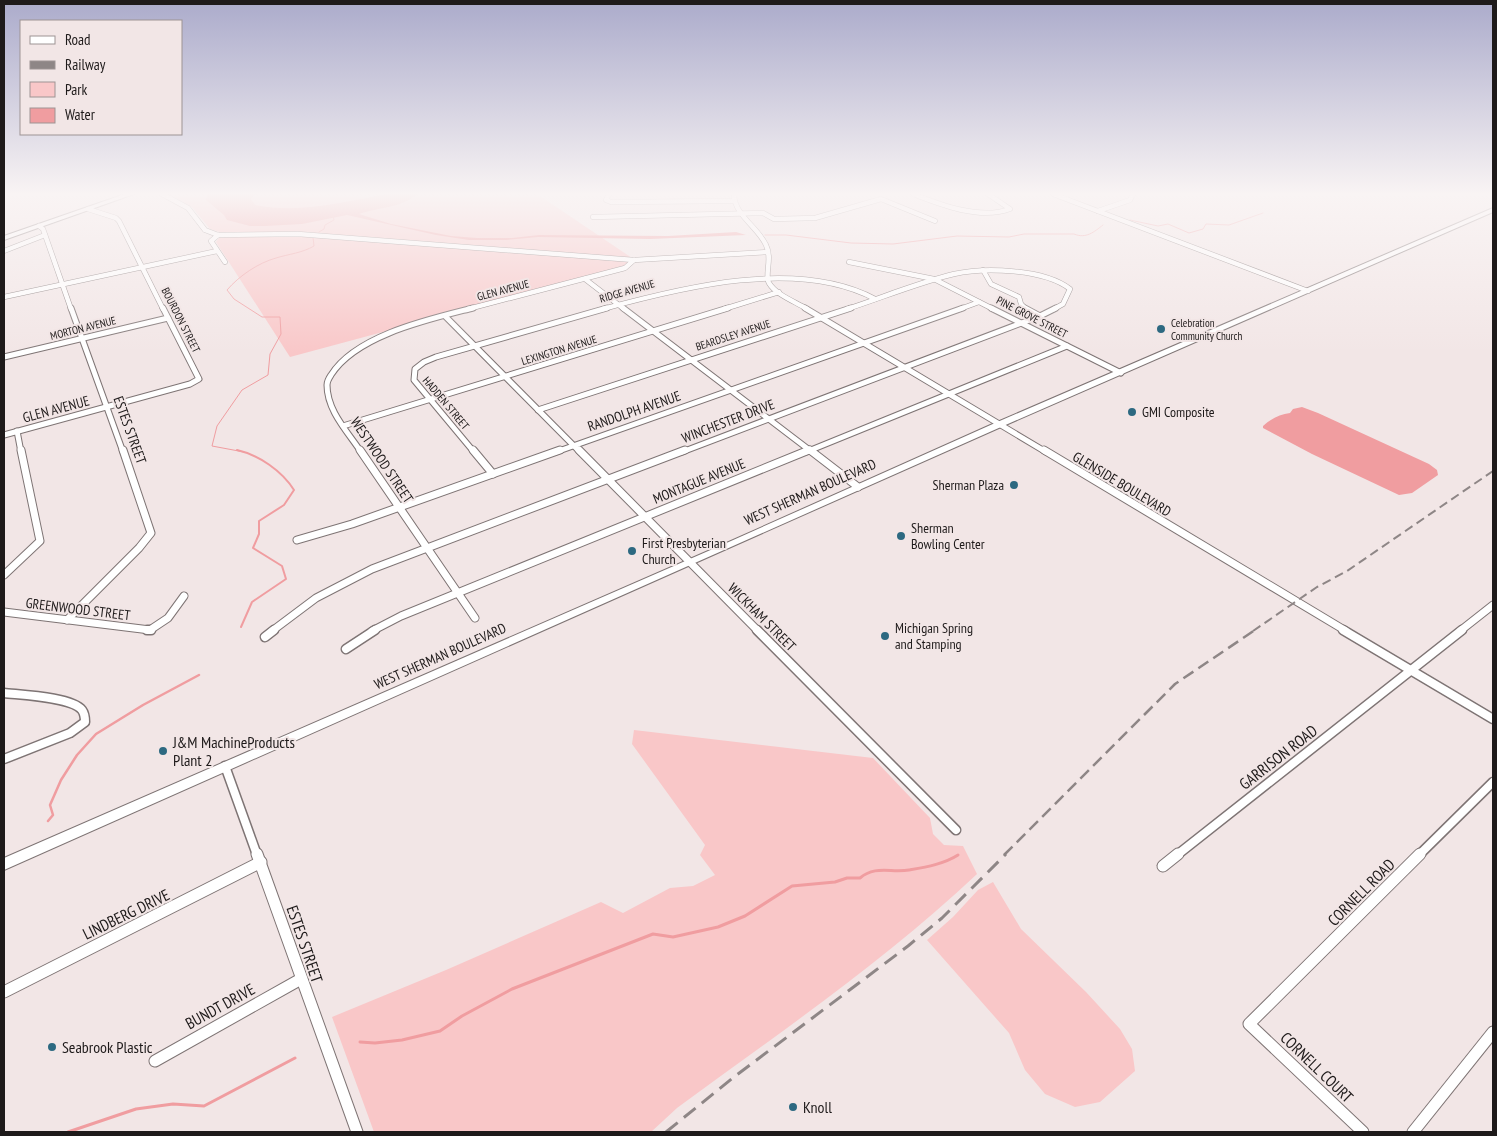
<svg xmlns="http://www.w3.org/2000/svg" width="1497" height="1136" viewBox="0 0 1497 1136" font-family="'PT Sans Narrow',sans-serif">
<rect width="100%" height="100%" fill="#f2e6e6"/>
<!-- green -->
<g fill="#f9c7c8">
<polygon points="169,194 537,194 632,258 628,264 621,268 290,357 216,242 223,233 210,229 192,207"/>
<path d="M634,730L873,758L930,818L933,834L944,845L963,846L977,874C885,961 779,1033 677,1108L651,1132H374L332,1017L446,970L601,902L623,913L670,888L693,886L715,875L700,855L705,845L632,744Z"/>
<polygon points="993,882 1021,929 1086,992 1120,1029 1132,1049 1135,1071 1100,1102 1075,1107 1045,1094 1025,1070 1009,1033 927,940 953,917 978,890"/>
</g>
<!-- water -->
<g fill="#f09da0">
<path d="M255,194L251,199L255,205C300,214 343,202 387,194C397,193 409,194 418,194C401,208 379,207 359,214L391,224L451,236L477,238H512L539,235L668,236L736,232L746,235L650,239L538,237L506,240H469L436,235L347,215L302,224L265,226H250L227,220L224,215L206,200L207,194Z"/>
<path d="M1302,407L1318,413L1429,464L1437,470L1438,475L1412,493L1399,495L1312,454L1263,428V426C1271,419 1280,414 1290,413L1293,409Z"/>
</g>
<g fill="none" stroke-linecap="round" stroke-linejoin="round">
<!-- stream-far3 -->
<g stroke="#f09da0" stroke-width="1">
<polyline points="1130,220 1158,226 1168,224 1189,233 1203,229 1206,224 1229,225 1263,213"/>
<polyline points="319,232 324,229 325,225 334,220 333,216"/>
<path d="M765,235H786L851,243L893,244L957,236L1009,237L1024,234H1074C1086,239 1094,232 1103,225"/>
<path d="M244,452L212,446L217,426L242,390L268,375L270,354L281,334L280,317H262L234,299L227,290C239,276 258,263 276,258C289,254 302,253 314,246L313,237"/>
</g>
<!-- stream-far2 -->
<path stroke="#f09da0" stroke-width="2" d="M237,450C259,455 282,471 294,490L284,505L259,521V534L253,548L282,566L286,579L252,602L241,627"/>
<!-- stream-far1 -->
<polyline stroke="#f09da0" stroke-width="2.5" points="48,821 53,815 50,805 61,780 77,755 96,734 143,705 199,675"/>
<!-- stream -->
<g stroke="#f09da0" stroke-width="3">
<path d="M360,1042L375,1043L402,1040L440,1031L462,1016L512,989L653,934L673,937L718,927L745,916L792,886L835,882L847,878H860C875,865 891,873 909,870C926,867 944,864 958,855"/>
<polyline points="68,1132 136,1109 173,1104 204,1106 295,1058"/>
</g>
<!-- street-far4 casing -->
<g stroke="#7e7474" stroke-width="5.5">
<g id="street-far4">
<polyline points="162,194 188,208 205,230 218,235 298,234 634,260 768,252"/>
<polyline points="609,194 606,200 611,202 733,201"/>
<path d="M734,194C734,215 758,227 766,245C773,259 764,275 769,283C776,295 796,302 807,309"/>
<path d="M913,194C941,205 980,220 1010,209L988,194"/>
<polyline points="1053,194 1308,291"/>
<polyline points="88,209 116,218 119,221 163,309"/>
<polyline points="1098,211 1130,200 1133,194"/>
<polyline points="593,217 763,213 774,219 815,218 881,199 935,221"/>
<polyline points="39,226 43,229 71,309"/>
<polyline points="218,235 211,241 225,262"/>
<polyline points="4,251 45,235"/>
<polyline points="849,262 934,279 993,309"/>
<polyline points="983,270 991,284 1019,297 1021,304 1026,309"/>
<polyline points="585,279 624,309"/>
<polyline points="4,297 217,251"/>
<polyline points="468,309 625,268 634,260"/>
<path d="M603,309C683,287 798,258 875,299"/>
<polyline points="724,309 779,292"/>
<path d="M847,309C881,298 920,282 954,274C985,267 1044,269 1070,289L1063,304L1054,309"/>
<polyline points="960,309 979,302"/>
</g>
</g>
<!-- street-far3 casing -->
<g stroke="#7e7474" stroke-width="7">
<g id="street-far3">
<polyline points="71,308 123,452"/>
<polyline points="623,308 812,452"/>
<polyline points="805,308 1046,452"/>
<polyline points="991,308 1121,373"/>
<polyline points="1025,308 1040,316"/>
<polyline points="445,316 580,452"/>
<polyline points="4,357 168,318"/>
<polyline points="538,410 851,308"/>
<polyline points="343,426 728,308"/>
<polyline points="17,431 21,452"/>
<polyline points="4,435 190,384 199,379 163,308"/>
<path d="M361,452C348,432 327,411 327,385C327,381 329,378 331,375C356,335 430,319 473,308"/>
<polyline points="474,452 414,380 415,369 424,362 436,357 607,308"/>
<polyline points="556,452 963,308"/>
<polyline points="682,452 1040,316 1056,308"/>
<polyline points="806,452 1067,346"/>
</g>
</g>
<!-- street-far2 casing -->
<g stroke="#7e7474" stroke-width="9">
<g id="street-far2">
<polyline points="360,450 475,618"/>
<polyline points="473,450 493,474"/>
<polyline points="579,450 758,631"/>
<polyline points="810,450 858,487"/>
<polyline points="1044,450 1346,631"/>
<polyline points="297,540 352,524 560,450"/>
<polyline points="4,575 40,541 21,450"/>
<polyline points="4,612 150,630 168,618 184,596"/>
<polyline points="67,620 139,548 151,533 123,450"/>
<polyline points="272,631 316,598 372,569 685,450"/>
<polyline points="372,631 401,616 809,450"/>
<polyline points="1460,631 1493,605"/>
</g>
</g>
<!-- street-far1 casing -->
<g stroke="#7e7474" stroke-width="11">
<g id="street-far1">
<polyline points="147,630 151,630"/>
<polyline points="757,630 956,830"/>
<polyline points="1343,630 1493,719"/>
<polyline points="265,637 274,630"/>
<polyline points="346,649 375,630"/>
<path d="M4,693C21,695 72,697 82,710C85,714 85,718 85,722L70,733L4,759"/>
<polyline points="225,766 257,855"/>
<polyline points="1177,855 1462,630"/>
<polyline points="1419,855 1493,782"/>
</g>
</g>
<!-- street casing -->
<g stroke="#7e7474" stroke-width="13">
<g id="street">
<polyline points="257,854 357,1132"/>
<polyline points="1163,866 1178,854"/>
<polyline points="4,992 261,862"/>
<polyline points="155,1061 301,979"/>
<polyline points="1363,1132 1249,1024 1420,854"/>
<polyline points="1413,1132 1493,1032"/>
</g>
</g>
<!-- secondary casing -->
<g stroke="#7e7474" stroke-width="2">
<g id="secondary">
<polygon points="125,194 134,194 4,240 4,236"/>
<polygon points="1493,208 1493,212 1001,427 4,870 4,858 722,545 995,423"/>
</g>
</g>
<!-- street-far4 -->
<use href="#street-far4" stroke="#fff" stroke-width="4.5"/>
<!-- street-far3 -->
<use href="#street-far3" stroke="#fff" stroke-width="5"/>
<!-- street-far2 -->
<use href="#street-far2" stroke="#fff" stroke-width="7"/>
<!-- street-far1 -->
<use href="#street-far1" stroke="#fff" stroke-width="8"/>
<!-- street -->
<use href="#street" stroke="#fff" stroke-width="11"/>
<!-- secondary -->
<use href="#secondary" fill="#fff" fill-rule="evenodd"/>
<!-- rail-far2 -->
<polyline stroke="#8e8686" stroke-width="2" stroke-dasharray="9 5" stroke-linecap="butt" points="1253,631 1317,587 1347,571 1493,471"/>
<!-- rail-far1 -->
<polyline stroke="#8e8686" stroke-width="2.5" stroke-dasharray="12 6" stroke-linecap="butt" points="1004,855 1175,684 1255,630"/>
<!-- rail -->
<polyline stroke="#8e8686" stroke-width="3" stroke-dasharray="15 8" stroke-linecap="butt" points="666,1132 734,1077 908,946 942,918 1006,854"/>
</g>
<!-- sky -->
<linearGradient id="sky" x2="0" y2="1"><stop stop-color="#ababcb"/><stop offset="0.55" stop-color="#f9f4f4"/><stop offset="1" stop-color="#f9f4f4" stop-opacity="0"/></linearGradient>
<rect width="1497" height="353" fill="url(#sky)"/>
<!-- markers -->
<g fill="#2d6981" stroke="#f2e6e6" stroke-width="2">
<circle cx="1161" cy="329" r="5"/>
<circle cx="1132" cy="412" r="5"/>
<circle cx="1014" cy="485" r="5"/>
<circle cx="901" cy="536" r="5"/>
<circle cx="632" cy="551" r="5"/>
<circle cx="885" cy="636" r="5"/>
<circle cx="163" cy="751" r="5"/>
<circle cx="52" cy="1047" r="5"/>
<circle cx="793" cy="1107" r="5"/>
</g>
<g text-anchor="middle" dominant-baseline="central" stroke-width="4" stroke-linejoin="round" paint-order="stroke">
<!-- far-street labels -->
<g font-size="11" fill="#1e1a1a" stroke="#f2e6e6">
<text transform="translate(503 290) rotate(-15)">GLEN AVENUE</text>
<text transform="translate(627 291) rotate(-16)">RIDGE AVENUE</text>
<text transform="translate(1032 317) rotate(27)">PINE GROVE STREET</text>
<text transform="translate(181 320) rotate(63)">BOURDON STREET</text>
<text transform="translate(83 328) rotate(-14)">MORTON AVENUE</text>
<text transform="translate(733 335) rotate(-18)">BEARDSLEY AVENUE</text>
<text transform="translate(559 350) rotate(-17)">LEXINGTON AVENUE</text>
<text transform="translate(446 403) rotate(50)">HADDEN STREET</text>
</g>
<!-- far-poi labels -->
<g font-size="11" fill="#1e1a1a" stroke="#f2e6e6" text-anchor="start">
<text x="1171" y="323">Celebration<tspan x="1171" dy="13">Community Church</tspan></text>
</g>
<!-- street labels -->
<g font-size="14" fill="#1e1a1a" stroke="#f2e6e6">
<text transform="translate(56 409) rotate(-15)">GLEN AVENUE</text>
<text transform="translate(634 411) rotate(-19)">RANDOLPH AVENUE</text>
<text transform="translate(728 421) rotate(-21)">WINCHESTER DRIVE</text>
<text transform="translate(130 430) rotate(70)">ESTES STREET</text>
<text transform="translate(382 460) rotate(56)">WESTWOOD STREET</text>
<text transform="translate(699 481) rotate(-22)">MONTAGUE AVENUE</text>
<text transform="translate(1122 484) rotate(31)">GLENSIDE BOULEVARD</text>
<text transform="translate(810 492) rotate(-24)">WEST SHERMAN BOULEVARD</text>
<text transform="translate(78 609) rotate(7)">GREENWOOD STREET</text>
<text transform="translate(762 617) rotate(45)">WICKHAM STREET</text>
<text transform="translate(440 656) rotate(-24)">WEST SHERMAN BOULEVARD</text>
</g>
<!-- poi labels -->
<g font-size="14" fill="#1e1a1a" stroke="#f2e6e6" text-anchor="start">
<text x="1142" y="412">GMI Composite</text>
<text x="1004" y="485" text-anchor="end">Sherman Plaza</text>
<text x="911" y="528">Sherman<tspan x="911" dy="16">Bowling Center</tspan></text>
<text x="642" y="543">First Presbyterian<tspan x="642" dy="16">Church</tspan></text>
<text x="895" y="628">Michigan Spring<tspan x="895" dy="16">and Stamping</tspan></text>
</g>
<!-- near-poi labels -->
<g font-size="16" fill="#1e1a1a" stroke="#f2e6e6" text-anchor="start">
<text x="173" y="742">J&amp;M MachineProducts<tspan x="173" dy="18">Plant 2</tspan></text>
<text x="62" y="1047">Seabrook Plastic</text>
<text x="803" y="1107">Knoll</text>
</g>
<!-- near-street labels -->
<g font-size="16" fill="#1e1a1a" stroke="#f2e6e6">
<text transform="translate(1278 757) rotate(-38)">GARRISON ROAD</text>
<text transform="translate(1361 892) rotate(-45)">CORNELL ROAD</text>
<text transform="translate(126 914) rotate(-26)">LINDBERG DRIVE</text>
<text transform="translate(305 944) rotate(71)">ESTES STREET</text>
<text transform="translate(220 1006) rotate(-29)">BUNDT DRIVE</text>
<text transform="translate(1317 1067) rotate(44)">CORNELL COURT</text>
</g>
</g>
<!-- border -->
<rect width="1497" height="1136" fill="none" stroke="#1e1a1a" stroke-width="10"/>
<!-- legend -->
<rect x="20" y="20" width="162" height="115" fill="#f2e6e6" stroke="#9d9494"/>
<rect x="30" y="36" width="25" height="8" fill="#ffffff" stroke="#9d9494"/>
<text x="65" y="45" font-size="15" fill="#1e1a1a">Road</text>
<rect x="30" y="61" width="25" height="8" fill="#8e8686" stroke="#9d9494"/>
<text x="65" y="70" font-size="15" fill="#1e1a1a">Railway</text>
<rect x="30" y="82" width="25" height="15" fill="#f9c7c8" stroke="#9d9494"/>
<text x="65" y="95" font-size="15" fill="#1e1a1a">Park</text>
<rect x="30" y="108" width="25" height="15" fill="#f09da0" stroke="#9d9494"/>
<text x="65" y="120" font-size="15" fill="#1e1a1a">Water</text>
</svg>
